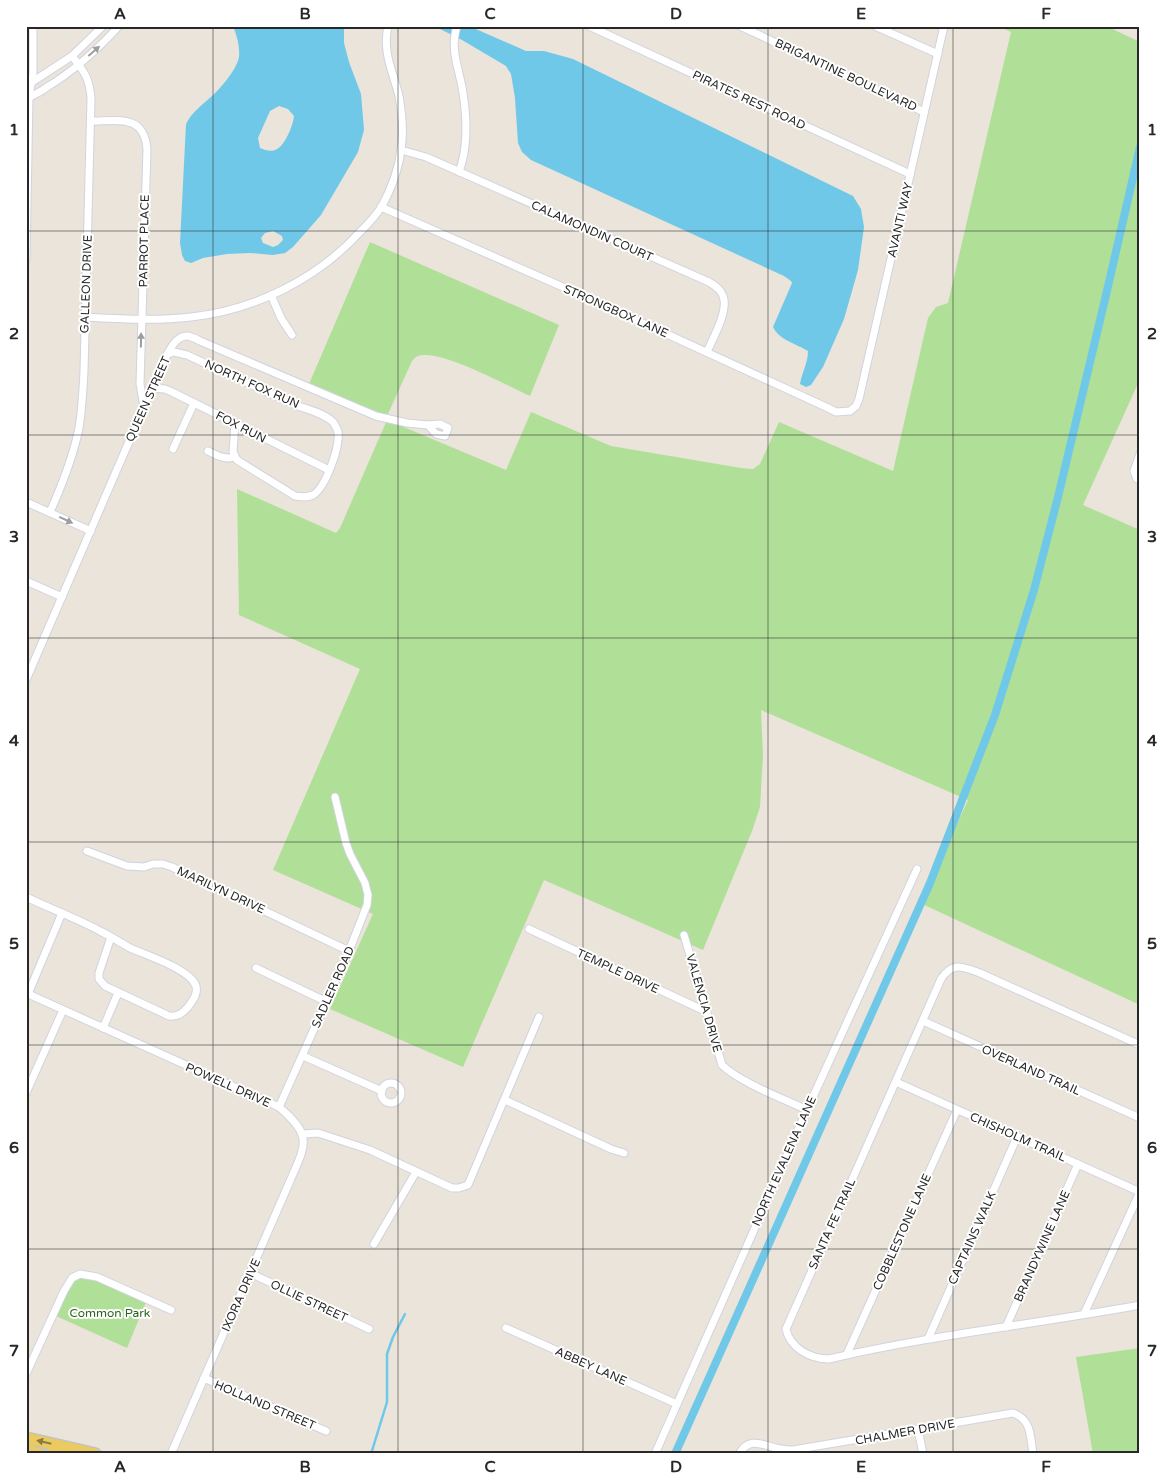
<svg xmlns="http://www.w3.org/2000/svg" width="1166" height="1480" viewBox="0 0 1166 1480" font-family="'Varela Round',sans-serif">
<rect width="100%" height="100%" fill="#eae4da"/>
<!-- green -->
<g fill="#b0df98">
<polygon points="998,26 1106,26 1140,42 1140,379 1083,505 1140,530 1140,1005 920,903 968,800 761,710 763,755 760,807 752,831 703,950 544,880 463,1067 330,1009 373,914 273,870 360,669 239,615 237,489 336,533 340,528 387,420 506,470 531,412 611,446 741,468 753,469 760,464 779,422 893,471 928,318 936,307 948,303 1011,32"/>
<path d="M370,242L559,325L530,396C508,386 439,348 418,356C415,357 414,359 412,361L387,416L309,384Z"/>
<polygon points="81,1277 94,1278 146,1302 127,1348 56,1316 73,1281"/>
<polygon points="1140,1348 1140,1454 1093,1454 1076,1357"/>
</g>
<!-- water -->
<g fill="#70c8e9" fill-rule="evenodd">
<path d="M233,26H344V43L349,62L361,94L364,130L358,152L321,215L293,247L285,253L273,255L250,253L227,254L203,258L191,263L185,261L182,255L180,243L186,124C192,112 202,105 212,96C221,88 237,69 239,57C240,47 237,36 233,26ZM279,106L288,109L294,116C293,125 285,147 275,150C270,152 265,150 260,148L258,138L270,111ZM273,231L282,236L283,240L278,245L273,247L263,243L261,238L265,233Z"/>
<path d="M434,26H469L526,51H544L573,59L853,196L861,209L864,227L858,270L844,319L823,367L811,385L806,387L800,384C802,372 808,363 808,351C797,344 779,340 773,327L792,283L791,281L784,276L531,160L522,152L518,143L515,98L511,74L506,66L462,40Z"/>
</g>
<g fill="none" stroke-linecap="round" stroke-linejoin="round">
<!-- stream -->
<polyline stroke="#70c8e9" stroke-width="2.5" points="371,1454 387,1402 387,1354 393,1337 405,1314"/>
<!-- canal -->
<polyline stroke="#70c8e9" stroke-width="8" points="675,1454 930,883 995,715 1034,590 1058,497 1106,295 1140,147"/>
<!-- minor casing -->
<g stroke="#d0d3e1" stroke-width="9">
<g id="minor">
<path d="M457,26C450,48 458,66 462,87C467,115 469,145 459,172"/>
<polyline points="589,26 910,174"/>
<polyline points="740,26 924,112"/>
<polyline points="875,26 938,54"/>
<polyline points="26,86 72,56 103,26"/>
<path d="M27,99C33,95 41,92 47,87C74,71 98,49 119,26"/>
<path d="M91,121C118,121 144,114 147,149L140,384L144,407"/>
<path d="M401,150L426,157L709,282C715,286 721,289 723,296C729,310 713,338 707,352"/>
<polyline points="381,207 597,302 826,407 836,412 850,411 856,406 859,399 944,26"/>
<polyline points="26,259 29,97 33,73 33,26"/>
<polyline points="271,295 281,318 292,335"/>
<path d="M85,317C120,319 156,321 191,317C255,310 317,279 360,232C368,224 376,216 382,206C391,189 399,168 401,149C404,132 402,113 399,96C393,72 382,52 388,26"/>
<path d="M168,354L174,352L187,355C222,371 257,387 291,403C304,409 323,412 333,422C335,425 337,428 338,432C340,447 326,487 313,495C307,498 301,497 295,496L237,460L233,452L235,423"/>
<polyline points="152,388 165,389 172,392 329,470"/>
<polygon points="440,424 448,428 445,436 436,434 428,425"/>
<polyline points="173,449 194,403"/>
<path d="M208,451C218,456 225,460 235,457"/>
<polyline points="1140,454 1134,471 1137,479 1140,480"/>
<polyline points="26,502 91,531"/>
<path d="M50,512C62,485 73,458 79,428C82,410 83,390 84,371L91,99C90,79 84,71 72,56"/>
<polyline points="26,581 62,597"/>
<path d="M26,680L163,363C168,353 175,335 188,336C192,337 197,339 200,341L376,416L407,423L428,425"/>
<polyline points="87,851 127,866 144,867 153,864 163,864 172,867 349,951"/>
<path d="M26,897C51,909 76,918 100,931C110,936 120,942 130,948C146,955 190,969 196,986C198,994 193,1000 188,1007C183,1013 178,1017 169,1016L105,986L99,979V973L111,937"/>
<polyline points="529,929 707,1012"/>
<path d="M684,935L722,1065C741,1083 782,1098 807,1110"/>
<polyline points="256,968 327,1002"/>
<path d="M26,993L279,1107C313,1136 306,1144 290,1181L171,1454"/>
<polyline points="28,994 62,913"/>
<polyline points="923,1021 1140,1118"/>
<polyline points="103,1028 118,993"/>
<path d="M1140,1045L980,973C963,967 953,961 941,979L786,1329C790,1348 810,1359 829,1359C931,1335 1037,1324 1140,1305"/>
<polyline points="303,1056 382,1091"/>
<polyline points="896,1082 1140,1192"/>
<circle cx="391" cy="1093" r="10"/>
<polyline points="26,1093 63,1010"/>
<polyline points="505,1100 611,1149 624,1153"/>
<polyline points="279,1107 349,951 367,905 368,895 365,883 350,854 346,843 335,797"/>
<polyline points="303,1134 318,1133 370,1150 452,1188 459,1188 468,1185 539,1017"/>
<polyline points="374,1244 416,1172"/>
<polyline points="250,1273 369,1329"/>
<polyline points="1084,1314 1140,1192"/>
<polyline points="1006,1327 1078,1164"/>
<polyline points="506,1328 677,1404"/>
<polyline points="928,1339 1017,1137"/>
<polyline points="847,1354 957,1110"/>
<polyline points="26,1374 64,1291 72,1278 80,1274 97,1277 171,1310"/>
<polyline points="204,1378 326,1431"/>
<polyline points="918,1429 923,1454"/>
<polyline points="655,1454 807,1110 917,869"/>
<path d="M739,1454C749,1437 760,1444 776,1448C782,1449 787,1450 793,1450L1013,1413C1032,1420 1030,1436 1033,1454"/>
</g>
</g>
<!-- primary casing -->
<g stroke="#c3c3c3" stroke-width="14">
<g id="primary">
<polyline points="26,1438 95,1454"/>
<polyline points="26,1450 40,1454"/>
<polyline points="52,1454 59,1454"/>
</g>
</g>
<!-- minor -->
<use href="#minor" stroke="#fff" stroke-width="7"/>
<!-- primary -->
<use href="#primary" stroke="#ebcb5f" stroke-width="11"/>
</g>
<!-- one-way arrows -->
<defs><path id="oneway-solid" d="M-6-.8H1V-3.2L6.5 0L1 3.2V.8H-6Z" transform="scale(1.25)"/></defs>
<g fill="#9e9e9e">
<use href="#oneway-solid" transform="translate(94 51) rotate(-41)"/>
<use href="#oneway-solid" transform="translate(141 340) rotate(-89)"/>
<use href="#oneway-solid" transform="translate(66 520) rotate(25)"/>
</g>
<use fill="#8a7a44" href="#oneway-solid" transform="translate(44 1442) rotate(-167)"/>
<!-- grid -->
<path fill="none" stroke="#282828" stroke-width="1" stroke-opacity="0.55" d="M213,26V1454M398,26V1454M583,26V1454M768,26V1454M953,26V1454M26,231H1140M26,435H1140M26,638H1140M26,842H1140M26,1045H1140M26,1249H1140"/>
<g text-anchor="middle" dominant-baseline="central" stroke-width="4" stroke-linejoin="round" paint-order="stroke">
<!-- street labels -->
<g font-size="12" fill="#282828" stroke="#fff">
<text transform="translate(846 75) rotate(25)">BRIGANTINE BOULEVARD</text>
<text transform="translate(749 100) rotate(25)">PIRATES REST ROAD</text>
<text transform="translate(900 220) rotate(-77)">AVANTI WAY</text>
<text transform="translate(592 231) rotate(24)">CALAMONDIN COURT</text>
<text transform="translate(144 241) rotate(-89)">PARROT PLACE</text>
<text transform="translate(86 284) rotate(-88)">GALLEON DRIVE</text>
<text transform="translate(616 311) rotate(24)">STRONGBOX LANE</text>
<text transform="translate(252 384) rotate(24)">NORTH FOX RUN</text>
<text transform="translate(148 399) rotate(-66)">QUEEN STREET</text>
<text transform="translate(241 427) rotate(27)">FOX RUN</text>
<text transform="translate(221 890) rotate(25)">MARILYN DRIVE</text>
<text transform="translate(618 971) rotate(25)">TEMPLE DRIVE</text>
<text transform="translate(333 987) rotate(-66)">SADLER ROAD</text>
<text transform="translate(704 1003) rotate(74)">VALENCIA DRIVE</text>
<text transform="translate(1031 1070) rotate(24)">OVERLAND TRAIL</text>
<text transform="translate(228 1085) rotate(24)">POWELL DRIVE</text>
<text transform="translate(1018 1137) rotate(24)">CHISHOLM TRAIL</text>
<text transform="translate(784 1161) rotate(-66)">NORTH EVALENA LANE</text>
<text transform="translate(832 1224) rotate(-66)">SANTA FE TRAIL</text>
<text transform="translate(902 1232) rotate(-66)">COBBLESTONE LANE</text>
<text transform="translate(972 1238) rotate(-66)">CAPTAINS WALK</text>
<text transform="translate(1042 1246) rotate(-66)">BRANDYWINE LANE</text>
<text transform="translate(241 1295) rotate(-66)">IXORA DRIVE</text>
<text transform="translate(309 1301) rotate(25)">OLLIE STREET</text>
<text transform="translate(591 1366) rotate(24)">ABBEY LANE</text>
<text transform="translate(265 1405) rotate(23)">HOLLAND STREET</text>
<text transform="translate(905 1432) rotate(-10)">CHALMER DRIVE</text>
</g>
<!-- park labels -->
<g font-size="12" fill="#2a621c" stroke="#fff">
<text x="110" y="1313">Common Park</text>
</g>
</g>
<!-- border -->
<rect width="1166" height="1480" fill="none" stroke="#ffffff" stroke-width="55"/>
<rect x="28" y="28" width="1110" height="1424" fill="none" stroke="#282828" stroke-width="2"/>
<g font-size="16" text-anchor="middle" font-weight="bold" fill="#282828">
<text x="120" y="19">A</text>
<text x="305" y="19">B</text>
<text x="490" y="19">C</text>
<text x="676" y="19">D</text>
<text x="861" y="19">E</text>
<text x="1046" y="19">F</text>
<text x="14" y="135">1</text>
<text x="1152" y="135">1</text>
<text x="14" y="339">2</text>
<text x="1152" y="339">2</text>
<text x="14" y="542">3</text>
<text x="1152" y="542">3</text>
<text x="14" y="746">4</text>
<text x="1152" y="746">4</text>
<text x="14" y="949">5</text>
<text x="1152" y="949">5</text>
<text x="14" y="1153">6</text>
<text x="1152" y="1153">6</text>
<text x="14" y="1356">7</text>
<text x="1152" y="1356">7</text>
<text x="120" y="1472">A</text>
<text x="305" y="1472">B</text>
<text x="490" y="1472">C</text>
<text x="676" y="1472">D</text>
<text x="861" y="1472">E</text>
<text x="1046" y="1472">F</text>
</g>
</svg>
